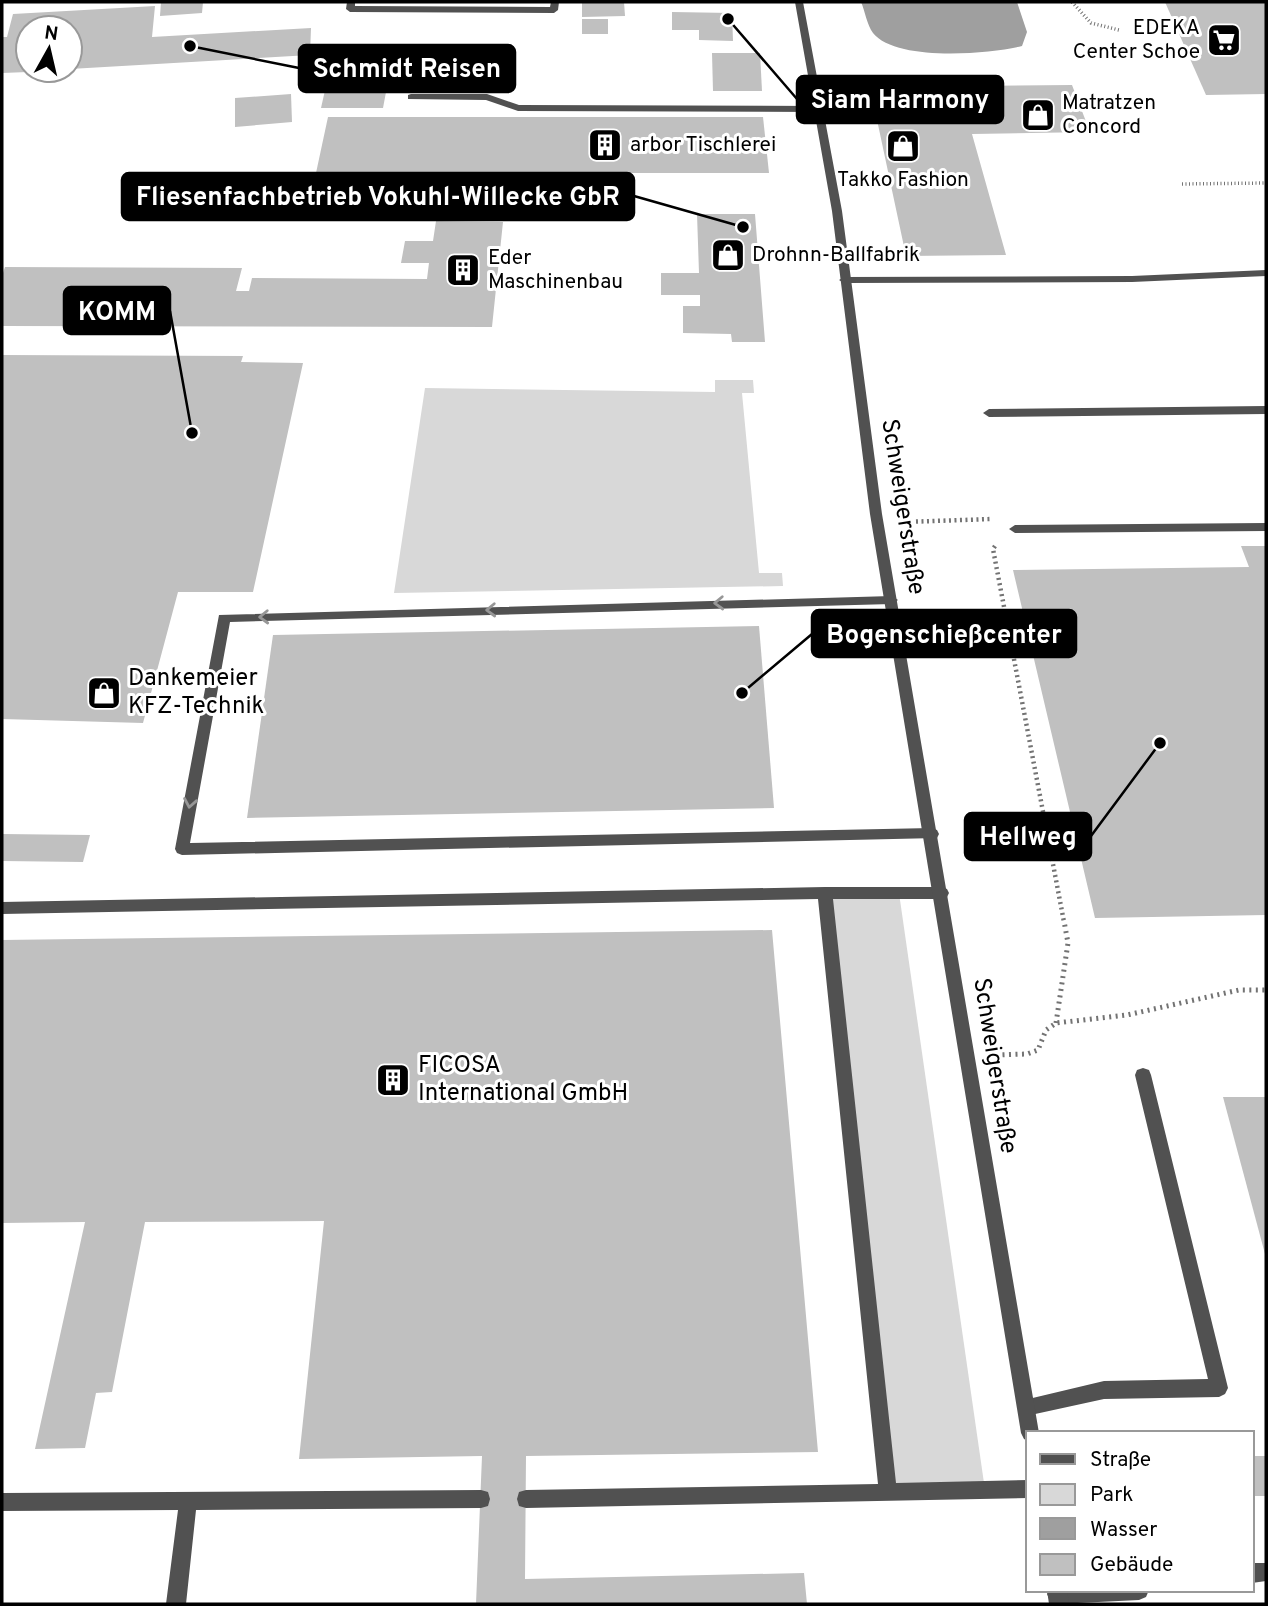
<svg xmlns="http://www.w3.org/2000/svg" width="1268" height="1606" viewBox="0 0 1268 1606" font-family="Overpass,sans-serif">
<rect width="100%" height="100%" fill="#fff"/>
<!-- green -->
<g fill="#d8d8d8">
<polygon points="715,380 753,380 754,393 742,393 759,573 782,573 783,586 394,593 425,388 715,392"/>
<polygon points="825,893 899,893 985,1490 888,1493"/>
</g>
<!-- water -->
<path fill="#9f9f9f" d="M861,2H1017L1027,32L1022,46C990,54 896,62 873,33C867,25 865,11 861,2Z"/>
<!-- building -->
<g fill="#c0c0c0">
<polygon points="161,2 203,2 202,13 160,16"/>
<polygon points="582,2 624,2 625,16 582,17"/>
<polygon points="1165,2 1266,2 1266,94 1206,95"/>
<polygon points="155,6 152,37 311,28 310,55 70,69 70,28 28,28 28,72 2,73 2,37 7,37 13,14"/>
<polygon points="672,12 732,13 733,41 699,40 699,30 672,30"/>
<rect x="582" y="19" width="26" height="15"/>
<polygon points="712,53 760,53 762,91 713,91"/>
<polygon points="333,55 393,55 383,108 321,108"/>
<polygon points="1072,85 1090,132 972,134 1006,255 906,256 870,87"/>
<polygon points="291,94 292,122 235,127 235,98"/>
<polygon points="328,117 763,117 769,173 316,173"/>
<polygon points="697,214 755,214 765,342 732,342 731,334 683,333 683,306 700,306 700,295 661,295 661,273 699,273"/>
<polygon points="436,221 503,222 492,327 2,326 2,276 5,267 242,268 236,291 249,291 252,278 427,279 429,263 401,263 405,241 433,241"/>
<polygon points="2,355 243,356 241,362 303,363 253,592 178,592 143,723 2,719"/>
<polygon points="1241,546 1266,546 1266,915 1095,918 1013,570 1249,567"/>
<polygon points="759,626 774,808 247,818 273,635"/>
<polygon points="2,834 90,835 83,862 2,861"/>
<polygon points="772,930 818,1452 526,1456 525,1579 804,1573 807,1604 476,1604 482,1456 299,1459 324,1221 145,1222 112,1392 96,1393 85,1448 35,1449 85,1222 2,1223 2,940"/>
<polygon points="1223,1097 1266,1097 1266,1254 1265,1254"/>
<rect x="1252" y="1456" width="14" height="40"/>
</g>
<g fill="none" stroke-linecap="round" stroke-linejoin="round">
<!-- path-far2 -->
<g stroke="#737373" stroke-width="3.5" stroke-dasharray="1 2.5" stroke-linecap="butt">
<polyline points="1072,2 1091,23 1119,30"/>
<polyline points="1182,184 1266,183"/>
</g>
<!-- path-far1 -->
<g stroke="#737373" stroke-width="4.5" stroke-dasharray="2 3.5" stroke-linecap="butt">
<polyline points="905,522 991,519"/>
<polyline points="995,546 993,549 1064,922"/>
</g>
<!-- path -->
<g stroke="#737373" stroke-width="5" stroke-dasharray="2 4.5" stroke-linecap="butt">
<polyline points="1056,1023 1068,943 1064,921"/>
<polyline points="996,1055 1027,1054 1038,1050 1046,1030 1056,1023 1127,1015 1239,990 1266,990"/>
</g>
<!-- service -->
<g fill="#515151" fill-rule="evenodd">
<polygon points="347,2 355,2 355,6 550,7 551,2 559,2 558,10 554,13 350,12 346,9"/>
<polygon points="411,94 487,94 519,105 819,106 824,109 819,112 518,111 486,100 408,99 408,95"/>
<polygon points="1266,270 1266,276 1132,282 844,283 839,280 844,277 1132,276"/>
<polygon points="1266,406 1266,414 989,417 983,413 989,409"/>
<polygon points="1266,523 1266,531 1015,533 1009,529 1015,525"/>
<polygon points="892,596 898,600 892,604 230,622 190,843 932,828 937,830 939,834 937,838 182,855 177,853 175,849 219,615"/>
<polygon points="825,887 942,887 947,889 949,893 947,897 942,899 833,899 896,1483 1028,1480 1028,1498 526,1508 519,1506 517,1499 519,1492 526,1490 878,1484 818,899 2,914 2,902"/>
<polygon points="1143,1068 1149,1070 1151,1075 1228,1388 1225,1394 1219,1397 1104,1399 1026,1416 1020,1413 1017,1407 1020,1401 1104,1381 1208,1379 1135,1075 1137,1070"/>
<polygon points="481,1490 488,1492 490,1499 488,1506 481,1508 196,1510 186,1604 166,1604 178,1510 2,1511 2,1493"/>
<polygon points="1252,1563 1266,1563 1266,1581 1252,1583"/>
<polygon points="1049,1590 1149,1590 1146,1597 1139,1600 1057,1604 1050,1601 1047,1594"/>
</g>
<!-- minor -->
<g fill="#515151" fill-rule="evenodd">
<polygon points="795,2 803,2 842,211 882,514 1039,1433 1028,1433 1028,1441 1024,1439 1021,1433 870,514 832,211"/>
<polygon points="1047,1590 1067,1590 1069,1604 1049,1604"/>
</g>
</g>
<!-- one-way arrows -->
<defs><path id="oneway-chevron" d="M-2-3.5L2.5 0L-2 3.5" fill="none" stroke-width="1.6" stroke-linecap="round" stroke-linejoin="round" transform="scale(1.75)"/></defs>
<g stroke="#979797">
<use href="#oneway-chevron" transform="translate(719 603) rotate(178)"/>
<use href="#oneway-chevron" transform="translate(491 610) rotate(178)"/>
<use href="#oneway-chevron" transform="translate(264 617) rotate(178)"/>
<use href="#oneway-chevron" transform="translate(190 803) rotate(100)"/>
</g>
<!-- icons -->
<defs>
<g id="supermarket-square" transform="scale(1.75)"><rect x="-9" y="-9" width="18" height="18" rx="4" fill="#000" stroke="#fff"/><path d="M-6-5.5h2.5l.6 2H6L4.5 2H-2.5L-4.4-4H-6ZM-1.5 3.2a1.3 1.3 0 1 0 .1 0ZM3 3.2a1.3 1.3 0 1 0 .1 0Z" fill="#fff"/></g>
<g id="shop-square" transform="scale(1.75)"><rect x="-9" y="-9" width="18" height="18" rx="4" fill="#000" stroke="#fff"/><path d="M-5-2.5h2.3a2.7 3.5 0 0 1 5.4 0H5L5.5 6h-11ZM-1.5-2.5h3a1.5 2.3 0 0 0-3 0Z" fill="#fff"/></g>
<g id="building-square" transform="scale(1.75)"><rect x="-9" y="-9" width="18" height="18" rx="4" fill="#000" stroke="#fff"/><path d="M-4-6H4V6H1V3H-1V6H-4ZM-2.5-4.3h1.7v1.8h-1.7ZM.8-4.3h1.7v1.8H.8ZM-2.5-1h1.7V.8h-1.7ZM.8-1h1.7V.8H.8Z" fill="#fff"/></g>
</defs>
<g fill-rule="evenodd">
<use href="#supermarket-square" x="1224" y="40"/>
<use href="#shop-square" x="1038" y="115"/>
<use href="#building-square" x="605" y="145"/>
<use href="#shop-square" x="903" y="146"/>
<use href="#shop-square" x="728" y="255"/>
<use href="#building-square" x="463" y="270"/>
<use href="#shop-square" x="104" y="693"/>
<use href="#building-square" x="393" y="1080"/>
</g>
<g text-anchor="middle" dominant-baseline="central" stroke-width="6" stroke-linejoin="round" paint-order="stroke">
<!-- far-poi labels -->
<g font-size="21" fill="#000" stroke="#fff" text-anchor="start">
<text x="1200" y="28" text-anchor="end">EDEKA<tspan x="1200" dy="24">Center Schoe</tspan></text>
<text x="1062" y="103">Matratzen<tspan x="1062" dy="24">Concord</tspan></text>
<text x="630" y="145">arbor Tischlerei</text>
<text x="903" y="180" text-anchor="middle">Takko Fashion</text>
<text x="752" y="255">Drohnn-Ballfabrik</text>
<text x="488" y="258">Eder<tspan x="488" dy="24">Maschinenbau</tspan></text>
</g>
<!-- street labels -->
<g font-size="24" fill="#000" stroke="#fff">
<text transform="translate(902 507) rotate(81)">Schweigerstraße</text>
<text transform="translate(994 1066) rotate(81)">Schweigerstraße</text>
</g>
<!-- poi labels -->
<g font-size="24" fill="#000" stroke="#fff" text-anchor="start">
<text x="128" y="679">Dankemeier<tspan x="128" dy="28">KFZ-Technik</tspan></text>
<text x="418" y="1066">FICOSA<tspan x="418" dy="28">International GmbH</tspan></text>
</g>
</g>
<!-- callouts -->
<path fill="none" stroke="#000" stroke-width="2.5" d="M190 46L299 68M728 19L797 99M743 227L634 196M192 433L170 311M742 693L812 634M1160 743L1091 836"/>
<g fill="#000" stroke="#fff" stroke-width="2.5">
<circle cx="190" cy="46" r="7"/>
<circle cx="728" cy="19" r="7"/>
<circle cx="743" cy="227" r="7"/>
<circle cx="192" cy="433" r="7"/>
<circle cx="742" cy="693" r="7"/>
<circle cx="1160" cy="743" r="7"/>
</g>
<g fill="#000" stroke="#000" stroke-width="2.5">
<rect x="299" y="45" width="216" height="47" rx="7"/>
<rect x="797" y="76" width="206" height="47" rx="7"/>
<rect x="122" y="173" width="512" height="47" rx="7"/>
<rect x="64" y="287" width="106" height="47" rx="7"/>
<rect x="812" y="610" width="264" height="47" rx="7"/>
<rect x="965" y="813" width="126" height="47" rx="7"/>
</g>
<g font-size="26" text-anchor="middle" font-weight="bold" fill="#fff">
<text x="407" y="77">Schmidt Reisen</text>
<text x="900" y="108">Siam Harmony</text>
<text x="378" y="205">Fliesenfachbetrieb Vokuhl-Willecke GbR</text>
<text x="117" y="320">KOMM</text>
<text x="944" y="643">Bogenschießcenter</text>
<text x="1028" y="845">Hellweg</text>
</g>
<!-- border -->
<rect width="1268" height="1606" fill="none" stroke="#000000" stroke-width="7"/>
<!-- legend -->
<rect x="1026" y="1431" width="228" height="161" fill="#ffffff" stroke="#999999" stroke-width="2"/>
<rect x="1040" y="1454" width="35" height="10" fill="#515151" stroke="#999999" stroke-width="2"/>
<text x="1090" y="1466" font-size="21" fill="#000000">Straße</text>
<rect x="1040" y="1484" width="35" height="21" fill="#d8d8d8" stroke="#999999" stroke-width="2"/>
<text x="1090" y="1501" font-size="21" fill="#000000">Park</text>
<rect x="1040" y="1518" width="35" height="21" fill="#9f9f9f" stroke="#999999" stroke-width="2"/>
<text x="1090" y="1536" font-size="21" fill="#000000">Wasser</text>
<rect x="1040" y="1554" width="35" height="21" fill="#c0c0c0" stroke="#999999" stroke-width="2"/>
<text x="1090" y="1571" font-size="21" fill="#000000">Gebäude</text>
<!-- north arrow -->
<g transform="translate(49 49) rotate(8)"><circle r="33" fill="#ffffff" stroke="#999999" stroke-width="2"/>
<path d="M0-5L12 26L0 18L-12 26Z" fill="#000000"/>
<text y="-10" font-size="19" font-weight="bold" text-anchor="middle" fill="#000000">N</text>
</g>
</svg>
